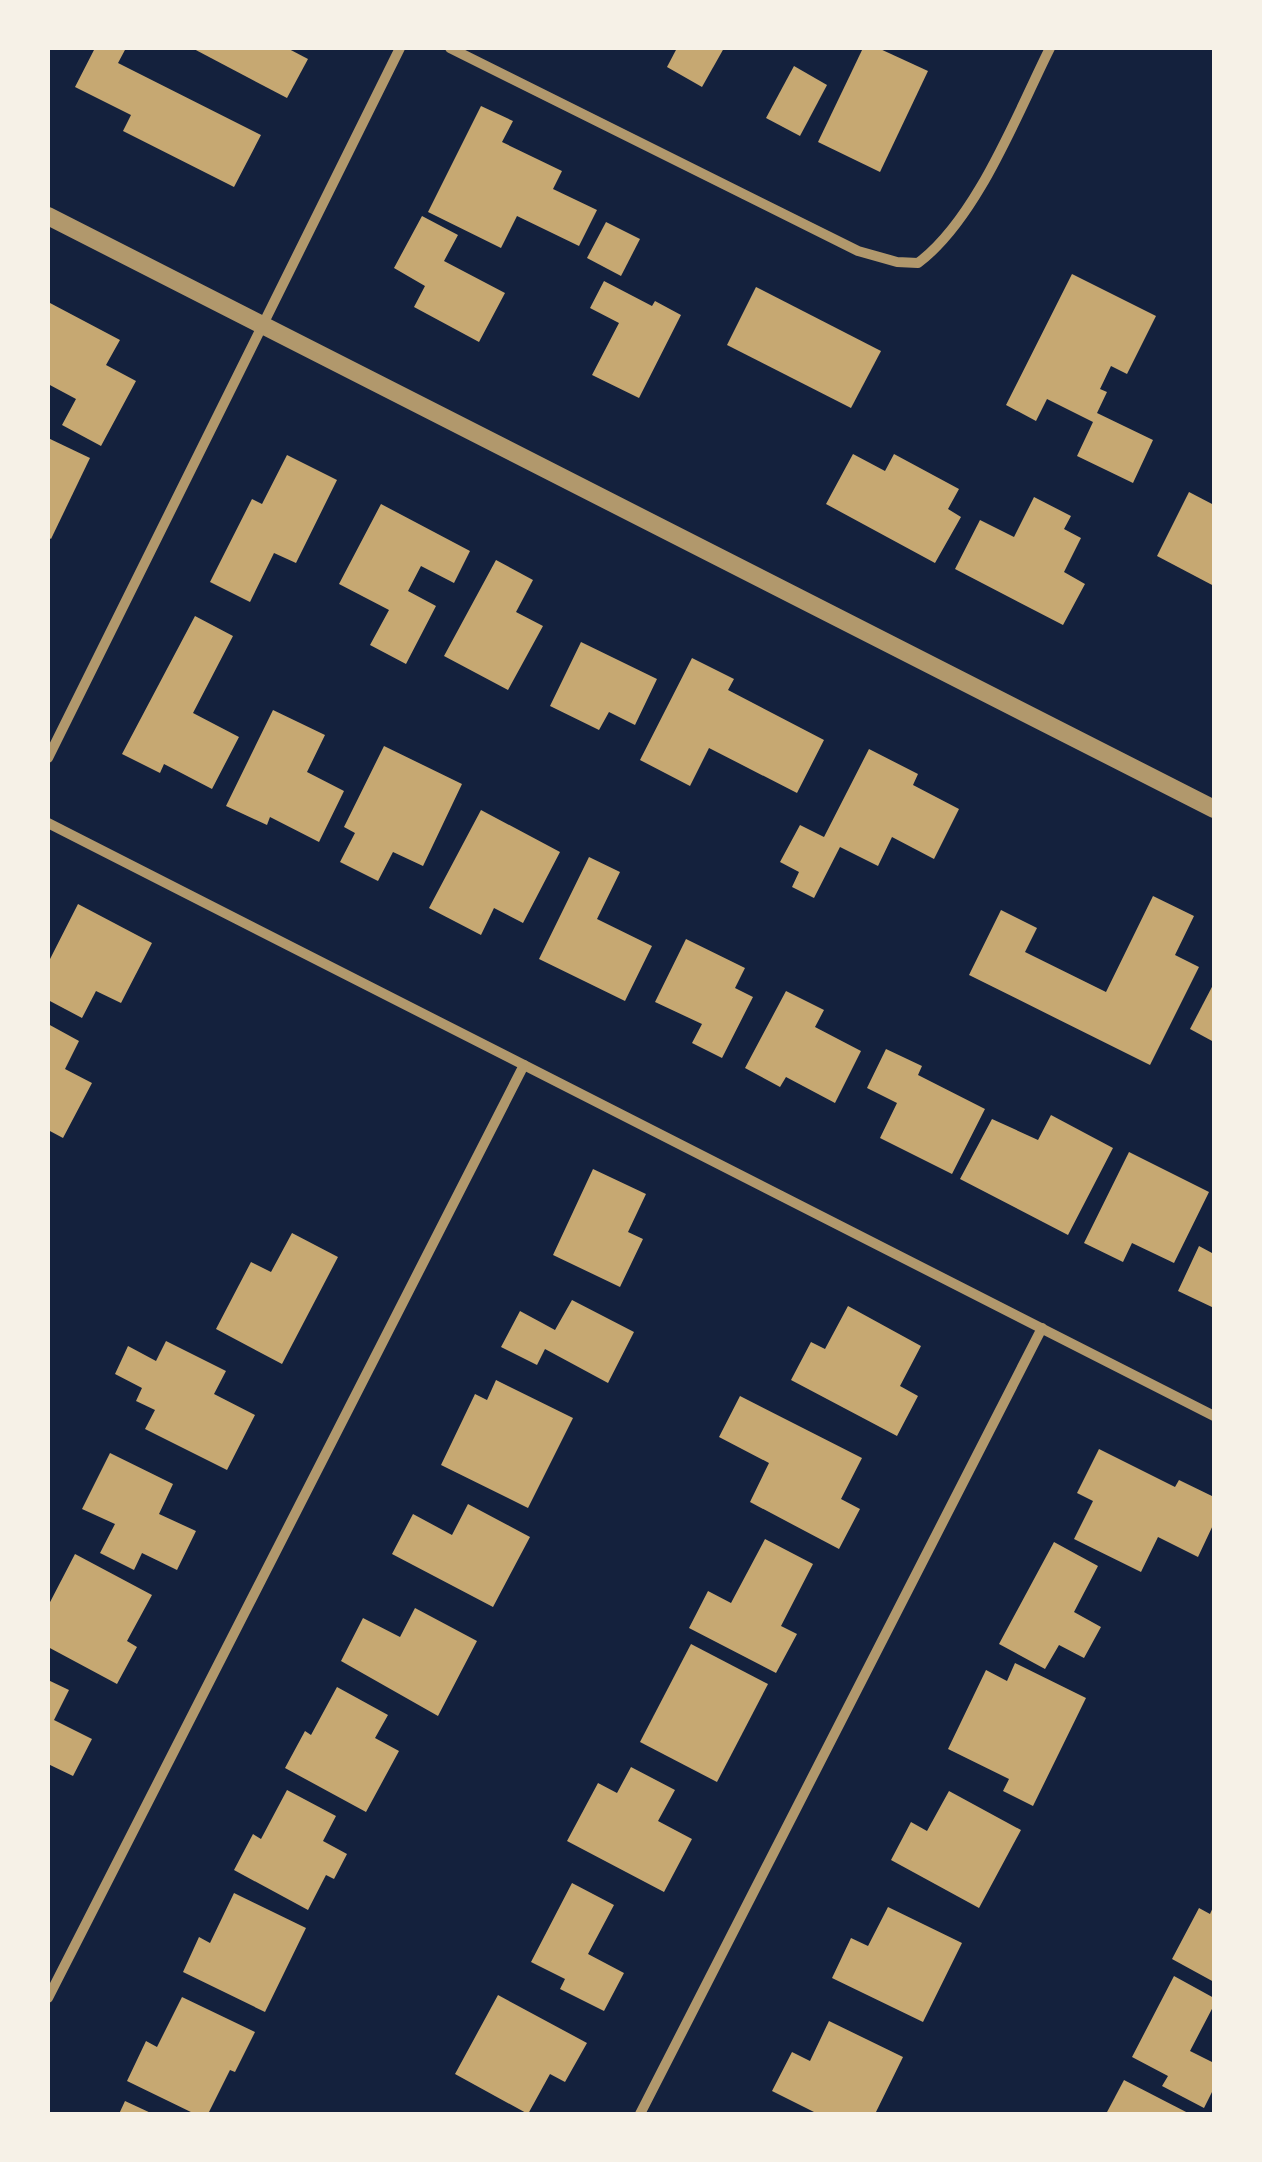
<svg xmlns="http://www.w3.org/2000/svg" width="1262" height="2162" viewBox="0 0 1262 2162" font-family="Arial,sans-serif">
<rect width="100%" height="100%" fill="#14213d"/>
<!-- building -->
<g fill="#c6a872">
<polygon points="95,48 126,48 118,63 261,135 234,187 123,131 131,115 75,87"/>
<polygon points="192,48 287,48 308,59 287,98"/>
<polygon points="677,48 724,48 702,87 667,67"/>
<polygon points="863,48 878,48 928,71 880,172 818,142"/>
<polygon points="794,66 827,85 800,136 766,118"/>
<polygon points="481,106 513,121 502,142 562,171 553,189 597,210 579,246 517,216 501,248 428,212"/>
<polygon points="422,216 458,235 444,261 505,293 479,342 414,307 425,286 394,268"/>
<polygon points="606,222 640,239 621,276 587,258"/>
<polygon points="1072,274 1156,316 1127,374 1111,366 1100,389 1107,392 1097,413 1153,440 1133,483 1077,456 1093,422 1047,399 1036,421 1006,405"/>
<polygon points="604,281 652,306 655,301 681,315 639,398 592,375 619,323 590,308"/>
<polygon points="756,287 881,351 851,408 727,345"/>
<polygon points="50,303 120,340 106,365 136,381 101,446 62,425 76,399 48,384 48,309"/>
<polygon points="48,438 90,458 51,539 48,537"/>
<polygon points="853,454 885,471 894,454 959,489 948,509 961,517 935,563 826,504"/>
<polygon points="287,455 337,480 296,563 274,553 250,602 210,582 252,499 262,504"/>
<polygon points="1189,492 1214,505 1214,586 1157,556"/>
<polygon points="1034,497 1071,516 1064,529 1081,538 1064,572 1085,584 1063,625 955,569 980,520 1014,537"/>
<polygon points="381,504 470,551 454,583 421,566 408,591 436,606 406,664 370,645 389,610 339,584"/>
<polygon points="496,560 533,580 516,612 543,626 508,690 444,656"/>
<polygon points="195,616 233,636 193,713 239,737 212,789 164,764 160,773 122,754"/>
<polygon points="581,642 657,679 635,725 609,712 599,730 550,706"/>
<polygon points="692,658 734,679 728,690 824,740 797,793 709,748 690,786 640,760"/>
<polygon points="273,710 325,735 307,772 344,791 319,842 270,817 267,825 226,806"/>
<polygon points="384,746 462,784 423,866 393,852 378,881 340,862 355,833 344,827"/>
<polygon points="869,749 918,774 913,785 959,809 934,859 892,837 878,866 840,847 814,898 792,887 799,872 780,862 800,825 824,837"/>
<polygon points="481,810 560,852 523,923 494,908 481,935 429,908"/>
<polygon points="589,857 620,872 597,919 652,946 625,1001 539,959"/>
<polygon points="1153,896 1194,916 1175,955 1199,967 1150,1065 969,975 1001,910 1037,928 1025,952 1106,992"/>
<polygon points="78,904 152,943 121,1003 96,991 82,1018 48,1000 48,963"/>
<polygon points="686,939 745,968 735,988 753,997 722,1058 692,1043 702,1024 655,1002"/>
<polygon points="1214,983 1214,1042 1190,1029"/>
<polygon points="786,991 824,1010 815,1027 861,1051 835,1103 786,1077 780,1087 745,1068"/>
<polygon points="48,1024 79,1041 65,1069 92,1083 63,1138 48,1130"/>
<polygon points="886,1049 922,1066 918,1075 985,1109 952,1174 880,1138 897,1103 867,1088"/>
<polygon points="1051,1115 1113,1148 1068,1235 960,1179 992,1119 1038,1140"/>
<polygon points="1129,1152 1209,1192 1174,1263 1132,1243 1123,1262 1084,1243"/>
<polygon points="593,1169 646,1194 628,1232 643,1239 620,1287 553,1255"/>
<polygon points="292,1233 338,1257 282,1364 216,1329 251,1262 271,1272"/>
<polygon points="1199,1246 1212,1253 1214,1247 1214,1308 1178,1291"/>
<polygon points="572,1300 634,1332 608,1383 545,1349 537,1365 501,1347 520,1311 555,1330"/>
<polygon points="848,1306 921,1346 900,1386 918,1396 897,1436 791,1380 811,1342 825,1349"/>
<polygon points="166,1341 226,1371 214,1394 255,1415 227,1470 145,1429 155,1410 136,1401 142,1388 115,1374 128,1346 156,1361"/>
<polygon points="496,1380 573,1418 528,1508 441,1465 475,1394 487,1400"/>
<polygon points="740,1396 862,1458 841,1499 860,1509 839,1549 750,1502 769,1463 719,1437"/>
<polygon points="1099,1449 1175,1487 1179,1480 1214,1497 1214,1523 1198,1557 1158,1537 1141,1572 1074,1539 1093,1501 1077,1493"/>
<polygon points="110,1453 173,1484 159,1514 196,1531 177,1570 142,1553 134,1570 100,1553 115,1524 82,1509"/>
<polygon points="468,1504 530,1537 493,1607 392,1554 413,1514 452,1535"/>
<polygon points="765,1539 813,1564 781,1626 797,1634 776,1673 689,1628 708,1591 731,1603"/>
<polygon points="1054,1542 1098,1566 1074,1612 1101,1627 1084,1658 1059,1645 1045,1669 999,1644"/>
<polygon points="75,1554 152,1595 127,1641 137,1647 117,1684 48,1647 48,1606"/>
<polygon points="415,1608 477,1641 438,1716 341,1661 363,1618 400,1637"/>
<polygon points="691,1644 768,1684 717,1782 640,1742"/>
<polygon points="1015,1663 1086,1698 1033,1806 1003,1791 1009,1779 948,1749 986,1670 1007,1681"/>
<polygon points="48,1680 69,1690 54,1720 92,1739 73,1776 48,1764"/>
<polygon points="337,1687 388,1715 375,1738 399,1751 366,1812 285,1768 305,1731 311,1735"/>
<polygon points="631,1767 675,1790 658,1821 692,1839 664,1892 567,1841 598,1783 617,1793"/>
<polygon points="287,1790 336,1816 323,1841 347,1854 334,1879 326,1875 308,1910 234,1870 253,1834 261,1839"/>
<polygon points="949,1791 1021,1830 979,1908 891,1860 911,1822 927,1831"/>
<polygon points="572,1883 614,1905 588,1954 624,1973 604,2011 560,1989 565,1979 531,1962"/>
<polygon points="234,1893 306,1928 265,2012 183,1972 199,1937 210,1943"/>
<polygon points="1214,1905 1214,1982 1172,1959 1199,1908 1210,1914"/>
<polygon points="888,1907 962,1943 923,2022 832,1978 851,1938 868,1946"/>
<polygon points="1174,1976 1214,1998 1214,2005 1190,2051 1214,2063 1214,2088 1204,2108 1162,2086 1168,2076 1132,2057"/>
<polygon points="498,1995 587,2043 565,2082 550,2074 528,2114 455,2074"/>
<polygon points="182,1997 255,2032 235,2072 230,2070 208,2114 195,2114 127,2081 146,2041 157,2047"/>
<polygon points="829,2021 903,2057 875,2114 818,2114 772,2091 792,2052 810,2061"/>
<polygon points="1124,2080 1190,2114 1106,2114"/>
<polygon points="125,2101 153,2114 119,2114"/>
</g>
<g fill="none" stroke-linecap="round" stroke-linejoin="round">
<!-- minor -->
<g stroke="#b1986c" stroke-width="10">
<path d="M450,48L858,251L897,262L918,263C977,219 1017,114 1050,48"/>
<polyline points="48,758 400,48"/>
<polyline points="48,823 1214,1416"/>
<polyline points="48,1998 524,1065"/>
<polyline points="640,2114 1042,1328"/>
</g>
<!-- tertiary -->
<polyline stroke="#b1986c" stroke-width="18" points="48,216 1214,809"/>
</g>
<!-- border -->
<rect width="1262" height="2162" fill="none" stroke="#f6f1e7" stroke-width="100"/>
</svg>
